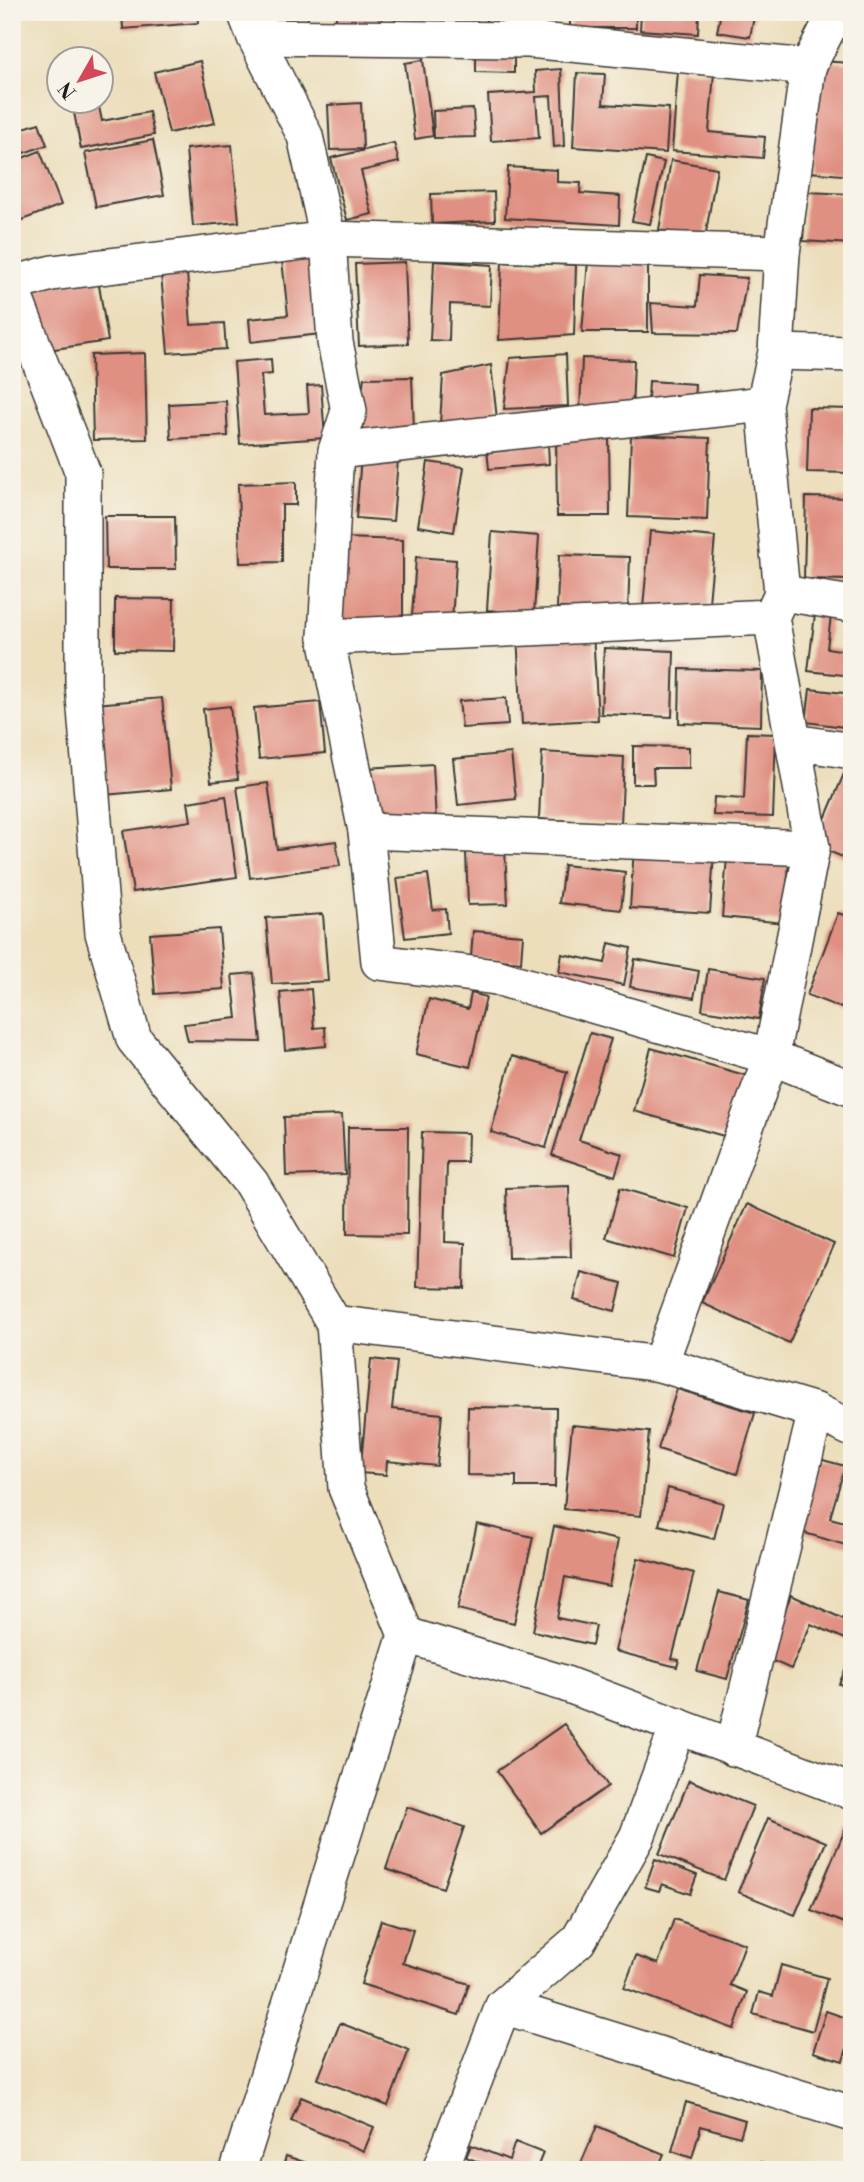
<svg xmlns="http://www.w3.org/2000/svg" width="864" height="2182" viewBox="0 0 864 2182" font-family="'Libre Bodoni',serif">
<rect width="100%" height="100%" fill="#f7f3e8"/>
<filter id="ink" filterUnits="userSpaceOnUse"><feTurbulence type="fractalNoise" baseFrequency=".0143" numOctaves="2"/><feDisplacementMap in="SourceGraphic" scale="14" xChannelSelector="R" yChannelSelector="G"/><feConvolveMatrix kernelMatrix="1 2 1 2 8 2 1 2 1" color-interpolation-filters="sRGB"/></filter>
<filter id="wash" filterUnits="userSpaceOnUse"><feTurbulence type="fractalNoise" baseFrequency=".00686" numOctaves="4" result="noise"/><feDisplacementMap in="SourceGraphic" scale="28" xChannelSelector="R" yChannelSelector="G"/><feGaussianBlur stdDeviation="1.57" result="paint"/><feColorMatrix in="noise" values="0 0 0 0 0 0 0 0 0 0 0 0 0 0 0 0 0 1.4 0 .05"/><feComposite in="paint" operator="in"/></filter>
<g filter="url(#wash)">
<rect width="100%" height="100%" fill="#ecdebb"/>
<g id="blocks">
<!-- building -->
<g fill="#e09082">
<polygon points="122,12 197,12 198,23 123,29"/>
<polygon points="263,12 308,12 308,22 263,13"/>
<polygon points="336,12 381,12 382,22 336,24"/>
<polygon points="485,12 546,12 547,18 487,27"/>
<rect x="570" y="12" width="66" height="16"/>
<polygon points="641,12 699,12 698,34 640,30"/>
<polygon points="721,12 755,12 750,37 717,32"/>
<polygon points="476,55 514,56 514,73 476,72"/>
<polygon points="423,60 433,136 415,139 405,63"/>
<polygon points="200,61 215,123 169,133 154,72"/>
<polygon points="818,61 852,63 852,176 810,172"/>
<polygon points="561,69 564,146 554,147 551,96 536,97 539,138 491,141 488,95 536,92 535,71"/>
<polygon points="678,70 714,73 709,132 765,137 763,158 672,151"/>
<polygon points="577,73 605,74 603,104 669,108 666,153 573,147"/>
<polygon points="72,102 98,102 102,121 149,112 154,135 81,149"/>
<polygon points="361,103 363,149 330,150 328,105"/>
<polygon points="13,107 21,129 39,123 47,145 12,157"/>
<polygon points="473,109 475,137 434,138 433,111"/>
<polygon points="153,140 164,195 96,207 85,153"/>
<polygon points="394,143 399,162 361,171 372,214 347,220 331,158"/>
<polygon points="232,145 239,222 193,226 186,149"/>
<polygon points="40,151 61,205 12,224 12,162"/>
<polygon points="646,158 664,162 650,224 632,221"/>
<polygon points="671,160 717,168 705,238 659,230"/>
<polygon points="508,167 557,170 557,182 581,183 580,193 620,196 619,225 505,218"/>
<polygon points="494,192 495,221 432,224 431,194"/>
<polygon points="806,192 852,194 852,244 803,241"/>
<polygon points="311,248 320,334 251,342 249,319 288,315 281,251"/>
<polygon points="648,259 648,332 582,332 588,261"/>
<polygon points="434,261 492,265 490,306 450,304 449,341 430,340"/>
<polygon points="405,262 408,344 359,346 355,264"/>
<polygon points="502,262 576,265 574,335 499,340"/>
<polygon points="187,273 191,325 224,323 226,349 168,353 161,274"/>
<polygon points="700,275 747,278 737,334 653,333 651,303 697,306"/>
<polygon points="98,279 108,341 41,351 32,289"/>
<polygon points="145,353 147,439 93,440 91,355"/>
<polygon points="566,354 568,406 504,409 510,358"/>
<polygon points="582,358 634,360 632,413 580,411"/>
<polygon points="271,359 272,374 261,375 264,415 309,413 307,386 321,385 325,438 240,444 234,362"/>
<polygon points="491,365 497,419 440,424 443,375"/>
<polygon points="412,377 414,430 356,432 364,378"/>
<polygon points="649,381 695,384 694,403 648,400"/>
<polygon points="226,401 228,436 171,439 169,404"/>
<polygon points="809,408 852,409 852,473 807,472"/>
<polygon points="631,435 710,438 707,520 628,517"/>
<polygon points="556,436 609,436 610,516 557,516"/>
<polygon points="548,443 549,464 489,469 487,448"/>
<polygon points="361,457 398,460 393,521 356,518"/>
<polygon points="428,462 464,467 454,532 418,526"/>
<polygon points="296,482 296,505 282,505 282,562 240,563 238,484"/>
<polygon points="806,497 852,498 852,580 804,579"/>
<polygon points="105,516 175,516 176,569 106,569"/>
<polygon points="650,531 715,537 708,614 643,608"/>
<polygon points="492,532 539,536 534,614 487,610"/>
<polygon points="344,538 403,540 403,627 343,626"/>
<polygon points="559,555 630,557 628,611 557,608"/>
<polygon points="416,557 456,560 452,621 412,617"/>
<polygon points="115,598 174,599 173,651 115,650"/>
<polygon points="815,614 831,616 827,648 852,652 852,676 808,671"/>
<polygon points="593,632 598,720 522,724 517,635"/>
<polygon points="604,648 674,651 672,717 601,714"/>
<polygon points="680,669 762,671 761,726 679,723"/>
<polygon points="810,689 852,694 852,728 806,722"/>
<polygon points="162,698 171,789 104,795 96,704"/>
<polygon points="506,698 508,725 462,728 459,701"/>
<polygon points="320,702 325,753 259,759 254,708"/>
<polygon points="230,706 238,779 211,782 203,709"/>
<polygon points="747,733 776,734 773,817 713,815 714,797 744,799"/>
<polygon points="633,746 689,747 689,768 653,768 654,784 633,784"/>
<polygon points="542,752 624,757 621,824 539,819"/>
<polygon points="511,753 516,799 458,805 453,759"/>
<polygon points="433,764 436,823 369,826 366,768"/>
<polygon points="848,764 852,766 852,861 814,845"/>
<polygon points="268,783 277,849 336,841 340,866 250,878 237,787"/>
<polygon points="226,796 237,877 133,892 123,831 191,821 188,802"/>
<polygon points="634,848 714,853 710,913 630,908"/>
<polygon points="505,851 508,904 468,905 466,852"/>
<polygon points="727,857 789,863 784,923 722,917"/>
<polygon points="564,865 625,872 621,910 559,903"/>
<polygon points="428,874 433,910 446,909 448,933 405,938 397,878"/>
<polygon points="838,913 852,918 852,1012 807,995"/>
<polygon points="323,914 328,981 272,984 266,918"/>
<polygon points="219,929 224,989 155,994 150,934"/>
<polygon points="473,931 523,935 521,962 471,957"/>
<polygon points="609,943 631,948 624,985 559,972 562,954 605,963"/>
<polygon points="635,959 699,971 694,998 630,987"/>
<polygon points="708,969 765,978 759,1019 702,1010"/>
<polygon points="254,973 261,1042 188,1041 184,1024 237,1018 232,975"/>
<polygon points="311,989 314,1028 325,1027 326,1046 285,1050 280,992"/>
<polygon points="471,993 486,997 470,1067 416,1054 429,999 468,1009"/>
<polygon points="590,1033 611,1039 579,1140 622,1154 615,1176 552,1155"/>
<polygon points="651,1048 748,1076 731,1138 634,1111"/>
<polygon points="512,1056 567,1072 546,1148 491,1132"/>
<polygon points="342,1115 345,1174 286,1176 284,1117"/>
<polygon points="348,1127 408,1127 407,1235 347,1234"/>
<polygon points="422,1132 468,1133 467,1162 447,1162 445,1242 465,1243 464,1288 417,1287"/>
<polygon points="852,1158 852,1178 845,1176"/>
<polygon points="569,1186 571,1257 508,1258 506,1188"/>
<polygon points="620,1188 688,1208 674,1258 606,1238"/>
<polygon points="747,1204 834,1244 789,1343 702,1303"/>
<polygon points="581,1272 622,1283 615,1311 574,1300"/>
<polygon points="371,1359 397,1362 392,1409 442,1414 437,1466 387,1461 386,1475 360,1473"/>
<polygon points="677,1389 755,1413 737,1474 658,1449"/>
<polygon points="468,1407 556,1408 555,1487 516,1487 516,1476 467,1475"/>
<polygon points="572,1425 649,1432 641,1516 564,1509"/>
<polygon points="819,1459 845,1466 830,1518 852,1524 852,1547 798,1531"/>
<polygon points="668,1488 723,1503 714,1539 659,1525"/>
<polygon points="477,1524 533,1537 514,1623 458,1609"/>
<polygon points="554,1526 618,1540 609,1586 565,1577 557,1618 596,1626 592,1645 533,1631"/>
<polygon points="638,1558 694,1573 672,1659 679,1660 677,1667 615,1651"/>
<polygon points="719,1592 749,1600 727,1679 697,1671"/>
<polygon points="791,1595 852,1623 852,1642 811,1624 791,1669 764,1657"/>
<polygon points="852,1655 852,1689 839,1684"/>
<polygon points="564,1724 608,1786 541,1833 497,1771"/>
<polygon points="689,1780 753,1806 724,1880 659,1854"/>
<polygon points="407,1807 464,1827 443,1888 386,1869"/>
<polygon points="852,1813 852,1926 811,1910"/>
<polygon points="768,1818 826,1842 795,1915 738,1892"/>
<polygon points="655,1859 697,1875 690,1894 662,1884 659,1891 645,1887"/>
<polygon points="674,1919 745,1944 730,1985 747,1992 734,2029 624,1988 636,1956 658,1964"/>
<polygon points="381,1920 413,1930 403,1963 469,1984 459,2015 361,1984"/>
<polygon points="781,1965 827,1978 813,2031 753,2014 759,1992 773,1996"/>
<polygon points="826,2011 852,2020 852,2032 843,2061 813,2052"/>
<polygon points="340,2023 409,2050 388,2106 318,2079"/>
<polygon points="301,2097 374,2127 364,2151 291,2121"/>
<polygon points="686,2102 745,2120 740,2137 701,2126 692,2158 672,2151"/>
<polygon points="597,2126 664,2154 657,2170 578,2170"/>
<polygon points="515,2142 543,2153 536,2170 499,2170 466,2157 471,2145 509,2160"/>
<polygon points="286,2156 325,2169 325,2170 282,2170"/>
<polygon points="761,2162 783,2169 782,2170 759,2170"/>
<polygon points="674,2164 691,2169 691,2170 673,2170"/>
</g>
</g>
</g>
<g filter="url(#ink)">
<use href="#blocks" fill-opacity="0" stroke="#3b3934" stroke-width="2"/>
<g fill="none" stroke-linecap="round" stroke-linejoin="round">
<!-- street casing -->
<g stroke="#3b3934" stroke-width="38">
<g id="street">
<polyline points="245,12 255,37 305,136 328,239 335,342 349,411 336,451 326,637 366,831 379,962 496,977 771,1057 852,1089"/>
<polyline points="255,37 529,40 808,67"/>
<polyline points="12,284 52,273 328,239 782,253"/>
<polyline points="12,290 83,473 83,684 103,933 134,1039 251,1183 334,1323 346,1488 406,1635 238,2170"/>
<polyline points="776,352 852,354"/>
<polyline points="336,451 764,404"/>
<polyline points="782,593 852,604"/>
<polyline points="326,637 771,617"/>
<polyline points="794,742 852,751"/>
<polyline points="366,831 812,848"/>
<polyline points="334,1323 660,1364 816,1411 852,1429"/>
<polyline points="660,1364 771,1057 812,848 771,617 782,593 764,404 776,352 782,253 808,67 832,20 833,12"/>
<polyline points="406,1635 563,1683 852,1792"/>
<polyline points="733,1748 816,1411"/>
<polyline points="503,2006 852,2114"/>
<polyline points="440,2170 503,2006 578,1941 637,1837 678,1726"/>
</g>
</g>
<!-- street -->
<use href="#street" stroke="#fff" stroke-width="35"/>
</g>
</g>
<!-- margin -->
<rect width="864" height="2182" fill="none" stroke="#f7f3e8" stroke-width="42"/>
<!-- north arrow -->
<g transform="translate(80 80) rotate(231)"><circle r="33" fill="#f7f3e8" stroke="#9f9d96" stroke-width="2"/>
<path d="M0-5L12 26L0 18L-12 26Z" fill="#d1495b"/>
<text y="-10" font-size="19" font-weight="bold" text-anchor="middle" fill="#1c1c1c">N</text>
</g>
</svg>
